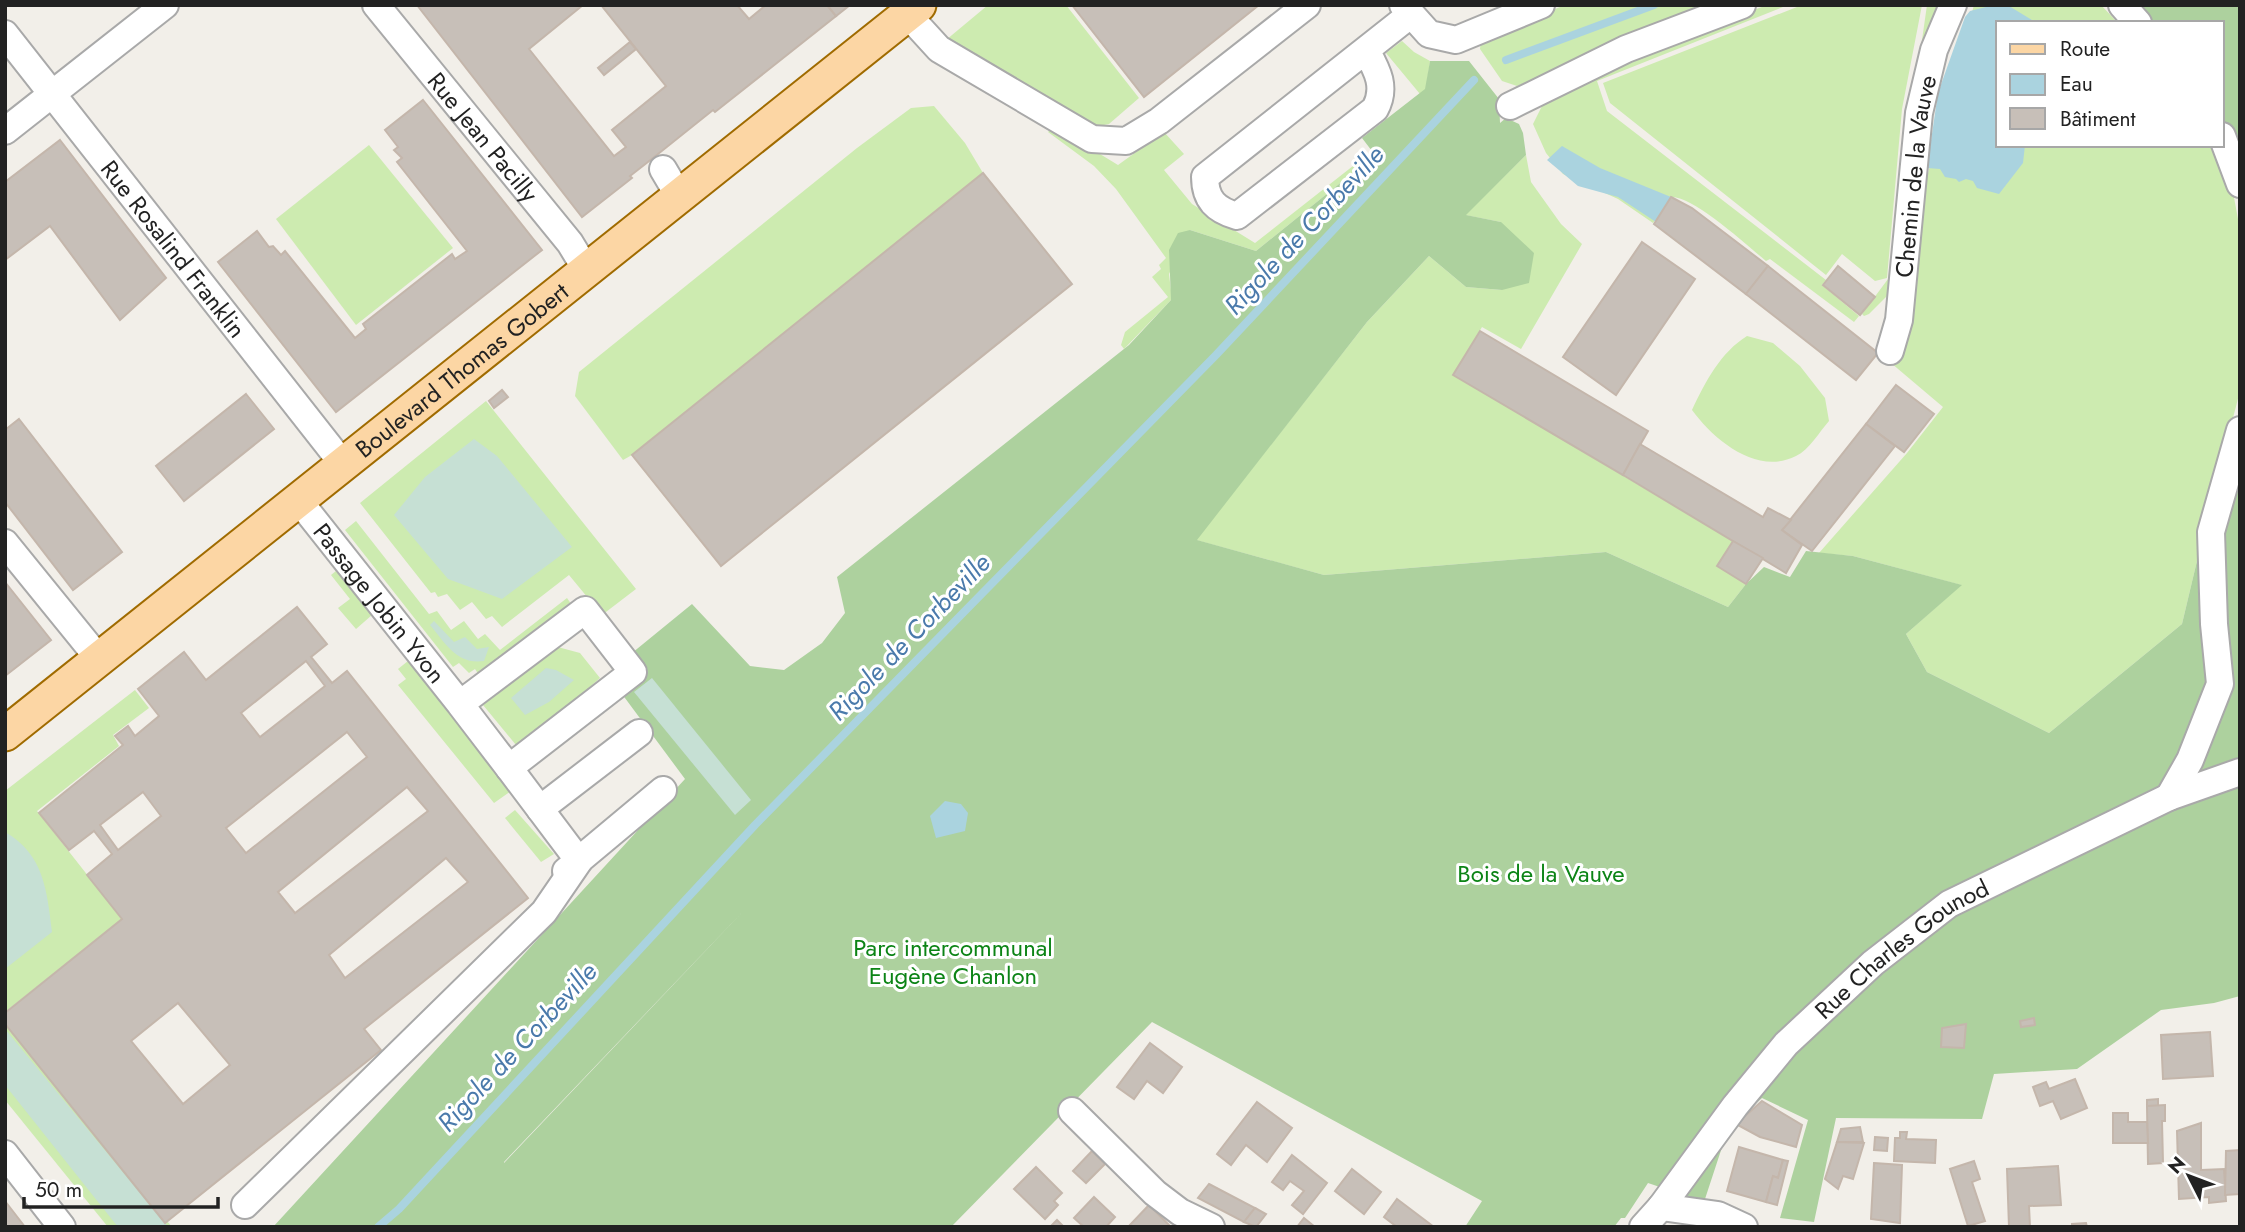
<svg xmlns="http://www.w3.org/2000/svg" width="2245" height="1232" viewBox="0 0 2245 1232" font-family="Jost,sans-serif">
<rect width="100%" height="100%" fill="#f2efe9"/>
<!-- grass -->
<g fill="#cdebb0">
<polygon points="988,5 1066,5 1139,98 1109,124 1089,128 946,40"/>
<polygon points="1565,5 1717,5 1517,86 1502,81 1480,49 1481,39"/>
<path d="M1767,5H1788L1597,81L1607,111L1826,280L1822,285L1859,316L1854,322L1770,259L1766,261C1747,245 1694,197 1672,197L1653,223L1618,199L1563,174L1546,153L1533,124L1543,104L1583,75Z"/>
<polygon points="1802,5 1922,5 1902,109 1887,278 1875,281 1842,254 1826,275 1610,103 1603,83"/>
<polygon points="1927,5 1947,5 1890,293 1869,314 1864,316 1862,314 1888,279"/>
<polygon points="1974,5 2101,5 2118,23 1998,23 1998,145 2214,145 2233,192 2240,230 2240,391 2211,502 2182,624 2049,733 1927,672 1906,634 1961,585 1853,556 1819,553 1907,453 1943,407 1891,363 1911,326 1925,184"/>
<polygon points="1402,41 1414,52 1430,61 1426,89 1420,94 1386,53"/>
<polygon points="934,106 965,143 983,173 632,455 623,460 575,396 579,372 857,148 911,108"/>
<polygon points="1054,126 1118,165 1164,132 1184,154 1164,170 1192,204 1255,243 1372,151 1375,155 1256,251 1190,230 1169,274 1172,299 1124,349 1121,345 1125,332 1168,297 1152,277 1161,269 1159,265 1166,258 1116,189 1094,166 1048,132"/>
<polygon points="369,145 453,248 356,325 276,219"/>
<polygon points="1526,155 1531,182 1561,224 1582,244 1521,349 1482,327 1454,375 1733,541 1717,566 1746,584 1728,607 1606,552 1324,575 1196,540 1367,322 1429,256 1466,287 1502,290 1501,222 1465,215"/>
<path d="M1747,336L1773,343L1800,366L1825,398L1829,421C1820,431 1809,450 1796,456C1757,476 1714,440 1692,410C1705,382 1721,352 1747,336Z"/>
<polygon points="486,401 636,589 602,615 569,575 502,627 492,616 486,619 472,602 460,610 447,594 438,597 435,592 431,593 360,503"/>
<polygon points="356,521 429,614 437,611 451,630 464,621 478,639 485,634 500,650 567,598 576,611 504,667 497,660 479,675 475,669 469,673 459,663 453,667 345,530"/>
<polygon points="336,571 372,615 356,629 338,608 350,599 331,575"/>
<polygon points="554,646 580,653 600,678 582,694 587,699 540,737 534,730 516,745 483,705"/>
<polygon points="408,661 511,791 494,803 398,685 406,679 398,669"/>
<polygon points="135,690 149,708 113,735 119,746 37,811 122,919 5,1012 5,791"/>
<polygon points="515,810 554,854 541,862 505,818"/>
<polygon points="5,1023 172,1227 108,1227 5,1100"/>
</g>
<!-- forest -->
<g fill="#add19e" fill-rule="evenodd">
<polygon points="2126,5 2240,5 2240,151 2222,128 2222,23 2140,23"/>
<path d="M1430,61H1469L1499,99L1500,123L1506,118L1519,124L1523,133L1526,155L1466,215L1501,222L1534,253L1529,283L1502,290L1466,287L1429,256L1367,322L1197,540L1324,575L1606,552L1728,607L1746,584L1764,567L1790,577L1806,551L1853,556L1962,585L1906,634L1927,672L2049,733L2182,624L2211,502L2240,439V996L2214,1003L2161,1010L2077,1069L1994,1074L1982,1119L1836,1118L1814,1222L1780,1218L1808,1120L1762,1098L1728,1129L1704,1202L1648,1183L1625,1218H1621L1614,1227H1465L1482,1201L1152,1022L951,1227H273L685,779L622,694L648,672L632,653L692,604L750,666L784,670L822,643L845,613L837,577L1129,345L1171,300L1169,250L1178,233L1190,230L1256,251L1375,155L1362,138L1425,89ZM750,904L504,1163V1162Z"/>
</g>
<!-- wetland -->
<g fill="#c6e0d4">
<polygon points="474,439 497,456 572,547 502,599 448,579 394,515 425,477"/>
<path d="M434,621L454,642L465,637L477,649L489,647L484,661C457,665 446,644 430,625Z"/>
<polygon points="546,668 556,670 574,680 549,702 525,715 511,698"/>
<polygon points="652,678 751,800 735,815 634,692"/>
<path d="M5,832C44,854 47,891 52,932L5,969Z"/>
<polygon points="5,1029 165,1223 168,1227 118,1227 5,1085"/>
</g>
<!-- water -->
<g fill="#aad3df">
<polygon points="1990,6 2009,6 2037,23 1998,23 1998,145 2025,145 2023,163 1999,194 1977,188 1973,181 1966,179 1959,182 1956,179 1945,177 1940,169 1927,168 1938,93 1965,17 1970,11"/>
<polygon points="1562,146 1600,168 1671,197 1656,222 1618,197 1578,186 1547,160"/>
<polygon points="945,801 961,804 968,813 965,831 936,838 930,816"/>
</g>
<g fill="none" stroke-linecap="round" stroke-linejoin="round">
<!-- stream -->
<g stroke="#aad3df" stroke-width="8">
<polyline points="1506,60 1654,5"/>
<polyline points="378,1227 399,1209 755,825 1216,355 1474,80"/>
</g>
</g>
<!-- building -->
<g fill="#c7bfb8" stroke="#c4b6ab" stroke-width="2" fill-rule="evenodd">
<polygon points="417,5 583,5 529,49 614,156 626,147 612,130 666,86 601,5 737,5 749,19 766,5 827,5 836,16 715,112 713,110 653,158 630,176 632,178 582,217"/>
<polygon points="827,5 850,5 836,16"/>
<polygon points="1072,5 1259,5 1144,97"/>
<polygon points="630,42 636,49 604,75 598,68"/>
<polygon points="423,100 542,250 336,412 218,262 257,231 269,247 273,246 281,255 285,251 355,338 366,329 363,324 452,254 455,259 467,251 397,162 402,158 394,150 398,147 385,130"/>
<polygon points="60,140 166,278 120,320 50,226 5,260 5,182"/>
<polygon points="983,173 1072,284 721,566 632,455"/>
<polygon points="1671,197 1692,208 1768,266 1746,294 1654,224"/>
<polygon points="1642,242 1695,279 1616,395 1563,357"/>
<polygon points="1768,266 1878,353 1856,380 1746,294"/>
<polygon points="1838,266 1875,297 1860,315 1823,285"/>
<polygon points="1480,331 1648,431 1623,475 1453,375"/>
<polygon points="1896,385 1934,414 1904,452 1866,424"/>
<polygon points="502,390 508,397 494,408 489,401"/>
<polygon points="246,394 274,429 184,501 156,466"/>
<polygon points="19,419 122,552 73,590 5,502 5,430"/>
<polygon points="1866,424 1895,446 1812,551 1782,530"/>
<polygon points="1640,444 1763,517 1768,508 1791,520 1782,530 1802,545 1786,573 1623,475"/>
<polygon points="1733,541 1763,558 1746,584 1717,566"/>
<polygon points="5,582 51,640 5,676"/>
<path d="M297,607L327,644L311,657L332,683L347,671L528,898L364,1029L381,1050L165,1223L5,1024V1013L122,919L87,875L112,854L94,831L69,850L39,813L123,745L115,736L128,726L135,736L159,716L138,689L184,652L206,680ZM306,661L325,686L260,737L241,713ZM347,732L367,757L246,853L226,828ZM407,787L428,811L295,913L278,892ZM143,792L161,816L118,850L100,825ZM446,858L468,882L345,978L329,955ZM178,1003L230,1065L183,1104L131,1041Z"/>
<polygon points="2034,1018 2035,1025 2021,1027 2020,1021"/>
<polygon points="1966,1024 1964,1048 1941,1047 1942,1028"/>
<polygon points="2210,1032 2213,1076 2163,1079 2161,1035"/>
<polygon points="1150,1043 1182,1067 1163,1093 1147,1081 1134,1099 1117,1087"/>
<polygon points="2075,1079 2087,1108 2061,1119 2053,1101 2040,1106 2033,1087 2046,1082 2049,1089"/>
<polygon points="2158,1099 2158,1106 2147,1106 2147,1100"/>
<polygon points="1762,1101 1802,1125 1796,1147 1760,1137 1736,1124"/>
<polygon points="1257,1102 1292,1128 1267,1162 1246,1145 1231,1165 1217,1154"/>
<polygon points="2165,1105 2165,1121 2162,1121 2163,1163 2148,1164 2147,1106"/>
<polygon points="2113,1113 2128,1113 2128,1122 2147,1122 2148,1143 2113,1143"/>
<polygon points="2201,1123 2201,1170 2224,1169 2226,1201 2209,1203 2209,1197 2179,1199 2177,1131"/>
<polygon points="1860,1127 1863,1142 1837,1142 1841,1129"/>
<polygon points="1900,1132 1907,1132 1906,1139 1936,1140 1935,1163 1894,1161 1895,1138 1900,1138"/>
<polygon points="1875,1137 1888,1138 1887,1151 1874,1150"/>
<polygon points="1837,1142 1864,1143 1853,1179 1843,1176 1838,1189 1825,1179"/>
<polygon points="1739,1147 1783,1160 1778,1178 1773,1176 1766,1202 1727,1191"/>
<polygon points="2240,1150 2240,1194 2225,1195 2226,1151"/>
<polygon points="1092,1151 1105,1164 1086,1183 1073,1171"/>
<polygon points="1292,1155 1327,1183 1303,1214 1292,1205 1304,1191 1290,1181 1283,1190 1272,1182"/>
<polygon points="1783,1160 1788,1161 1777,1205 1766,1202 1773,1176 1778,1178"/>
<polygon points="1974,1161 1980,1179 1972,1182 1985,1221 1968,1226 1950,1169"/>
<polygon points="1874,1163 1902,1165 1900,1223 1871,1219"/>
<polygon points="2058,1166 2061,1205 2029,1206 2030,1227 2009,1227 2007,1169"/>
<polygon points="1036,1167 1062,1193 1054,1201 1058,1205 1045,1219 1014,1189"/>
<polygon points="1352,1169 1381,1192 1364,1214 1335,1191"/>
<polygon points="1209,1184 1255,1208 1244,1222 1198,1198"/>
<polygon points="1094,1197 1115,1217 1106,1227 1084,1227 1074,1218"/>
<polygon points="1397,1199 1434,1227 1397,1227 1384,1217"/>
<polygon points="5,1201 25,1227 5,1227"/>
<polygon points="1149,1205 1171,1227 1128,1227"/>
<polygon points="1255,1208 1266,1214 1256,1227 1244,1222"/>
<polygon points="1304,1218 1315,1227 1297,1227"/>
<polygon points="1057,1220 1064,1227 1050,1227"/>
<polygon points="2086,1223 2087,1227 2072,1227 2072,1224"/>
</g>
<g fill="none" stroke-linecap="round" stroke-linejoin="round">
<!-- minor casing -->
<g stroke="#a9a9a9" stroke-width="30">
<g id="minor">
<path id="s1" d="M376,5L570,243L587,271"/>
<polyline points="1403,5 1429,34 1456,40 1541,5"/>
<polyline points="2122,5 2138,23"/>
<polyline points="907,14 939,49 1092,139 1126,141 1159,121 1307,5"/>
<path id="s2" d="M5,34L343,464"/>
<path d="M1366,50C1377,70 1387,87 1375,109L1237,216C1216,210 1205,200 1205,177L1410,15"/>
<polyline points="1510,106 1626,49 1742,5"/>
<polyline points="5,131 165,5"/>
<polyline points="2222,136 2240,184"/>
<polyline points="663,169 679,196"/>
<path id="s3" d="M1890,351L1899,320L1919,113L1934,50L1953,5"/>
<path id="s4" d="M299,501L460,704L585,610L633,672L509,768L460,704"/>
<polyline points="5,543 100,660"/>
<polyline points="2169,797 2190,760 2220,684 2214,624 2211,532 2240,430"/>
<polyline points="540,809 639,733"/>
<polyline points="566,871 663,790"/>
<polyline points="1072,1111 1155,1193 1180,1212 1211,1227"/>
<polyline points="5,1154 62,1227"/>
<polyline points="245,1205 544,912 579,861 509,768"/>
<polyline points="1661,1207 1718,1215 1744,1227"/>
<path id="s5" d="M1643,1227L1661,1207L1735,1106L1786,1044L1873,963L1949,904L2169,797L2240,772"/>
</g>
</g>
<!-- major casing -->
<g stroke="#a06b00" stroke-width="37">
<g id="major">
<path id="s6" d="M5,734L919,5"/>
</g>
</g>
<!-- minor -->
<use href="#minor" stroke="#fff" stroke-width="26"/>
<!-- major -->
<use href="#major" stroke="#fcd6a4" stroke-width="33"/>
</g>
<g text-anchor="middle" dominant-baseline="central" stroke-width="6" stroke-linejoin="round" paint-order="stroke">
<!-- street labels -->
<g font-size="24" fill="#222" stroke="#fff">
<text stroke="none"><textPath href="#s1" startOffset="170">Rue Jean Pacilly</textPath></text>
<text stroke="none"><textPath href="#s3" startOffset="177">Chemin de la Vauve</textPath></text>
<text stroke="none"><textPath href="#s2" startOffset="273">Rue Rosalind Franklin</textPath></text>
<text stroke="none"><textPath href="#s6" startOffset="584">Boulevard Thomas Gobert</textPath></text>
<text stroke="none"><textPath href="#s4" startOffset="130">Passage Jobin Yvon</textPath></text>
<text stroke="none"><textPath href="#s5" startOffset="383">Rue Charles Gounod</textPath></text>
</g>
<!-- park labels -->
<g font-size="24" fill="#0c8416" stroke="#fff">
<text x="1541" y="873">Bois de la Vauve</text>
<text x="953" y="947">Parc intercommunal<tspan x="953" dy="28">Eugène Chanlon</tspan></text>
</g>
<!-- water labels -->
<g font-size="26" font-style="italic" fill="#4a7aab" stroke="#fff">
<text transform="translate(1304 230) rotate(-47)">Rigole de Corbeville</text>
<text transform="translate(909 637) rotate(-46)">Rigole de Corbeville</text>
<text transform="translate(517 1047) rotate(-47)">Rigole de Corbeville</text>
</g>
</g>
<!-- border -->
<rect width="2245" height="1232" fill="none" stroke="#222222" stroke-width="14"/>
<!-- legend -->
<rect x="1996" y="21" width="228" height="126" fill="#ffffff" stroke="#a7a7a7" stroke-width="2"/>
<rect x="2010" y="44" width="35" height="10" fill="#fcd6a4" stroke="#a7a7a7" stroke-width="2"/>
<text x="2060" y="56" font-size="21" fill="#222222">Route</text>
<rect x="2010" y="74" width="35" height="21" fill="#aad3df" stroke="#a7a7a7" stroke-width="2"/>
<text x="2060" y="91" font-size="21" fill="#222222">Eau</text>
<rect x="2010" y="108" width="35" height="21" fill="#c7bfb8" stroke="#a7a7a7" stroke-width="2"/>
<text x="2060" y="126" font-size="21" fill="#222222">Bâtiment</text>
<!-- north arrow -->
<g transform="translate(2189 1176) rotate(312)" stroke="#ffffff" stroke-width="5" paint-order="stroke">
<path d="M0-5L12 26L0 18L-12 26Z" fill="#222222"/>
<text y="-10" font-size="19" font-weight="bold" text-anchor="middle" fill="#222222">N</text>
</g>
<!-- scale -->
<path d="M24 1197v10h194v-10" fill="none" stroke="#222222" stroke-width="3.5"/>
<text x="35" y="1197" font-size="21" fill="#222222" stroke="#ffffff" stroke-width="5" paint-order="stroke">50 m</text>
</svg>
